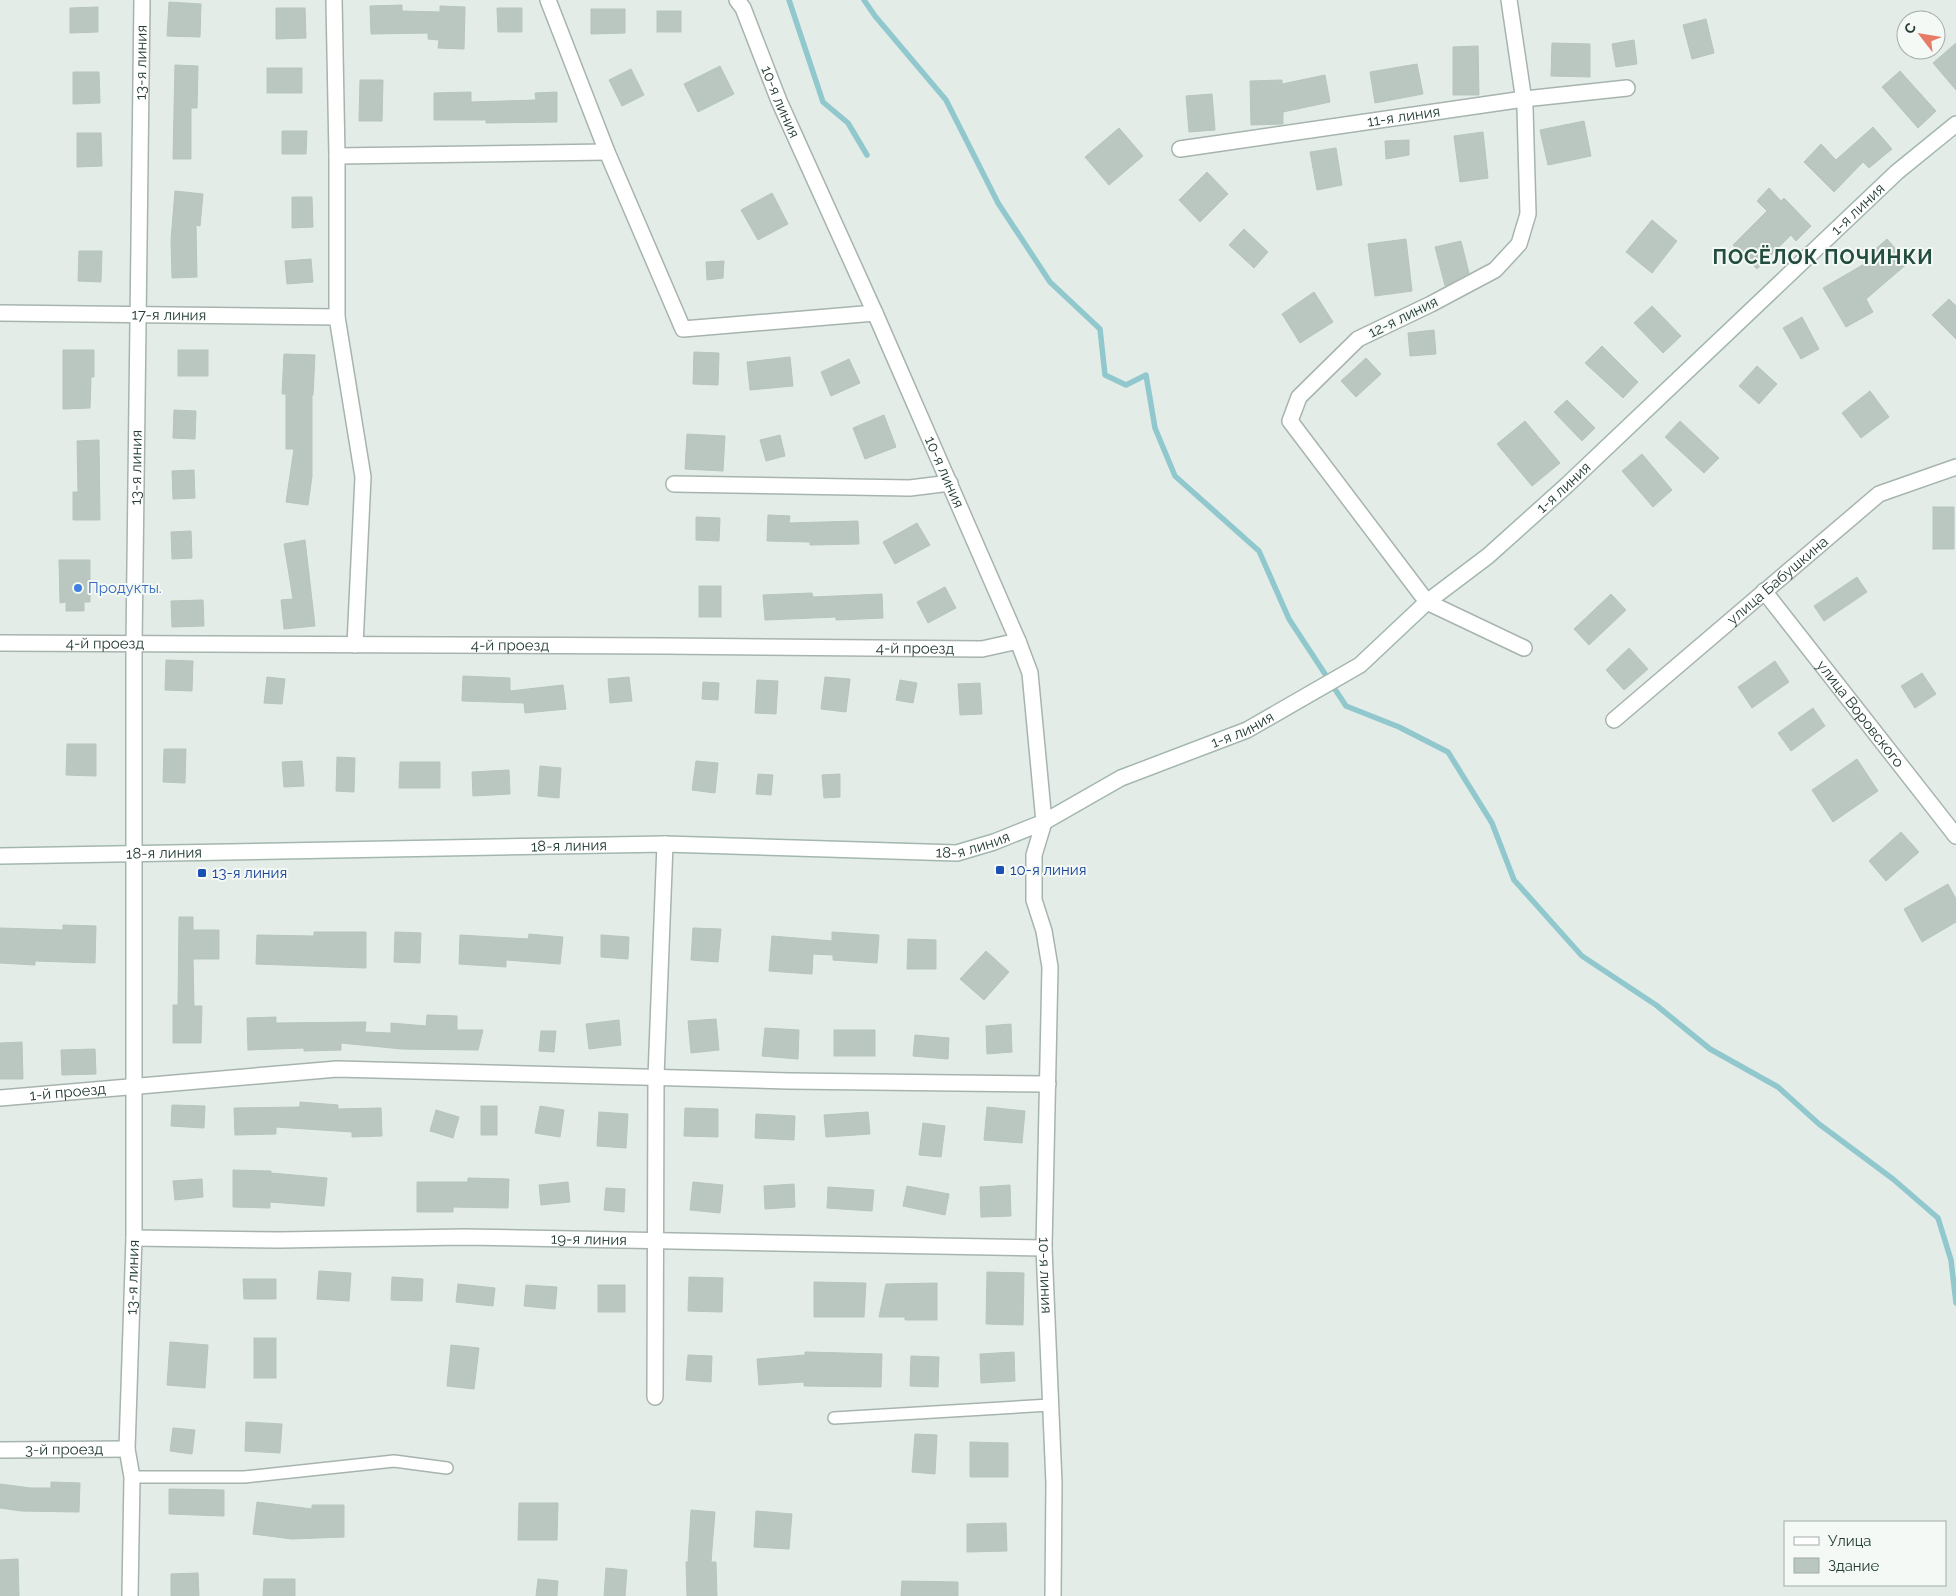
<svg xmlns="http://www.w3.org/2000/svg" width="1956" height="1596" viewBox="0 0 1956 1596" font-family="Raleway,sans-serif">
<rect width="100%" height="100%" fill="#e4ece8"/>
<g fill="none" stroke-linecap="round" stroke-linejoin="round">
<!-- stream -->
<g stroke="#90c8cd" stroke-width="5.5">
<polyline points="789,0 823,102 848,123 867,155"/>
<polyline points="864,0 875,16 946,100 998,203 1050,282 1100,329 1105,375 1126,385 1146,375 1155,428 1175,476 1259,551 1289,619 1346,706 1399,727 1448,752 1492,823 1514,880 1582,956 1656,1005 1710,1049 1778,1087 1819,1124 1893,1179 1938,1218 1951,1260 1956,1303"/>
</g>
</g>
<!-- building -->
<g fill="#b9c7c0" stroke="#b6c5be">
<polygon points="169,2 201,4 200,37 167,36"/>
<polygon points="402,5 402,11 440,12 440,6 465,7 464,49 438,48 439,40 428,39 428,33 371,34 370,6"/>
<polygon points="98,7 98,32 70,33 70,8"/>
<polygon points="276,8 305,8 306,38 276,39"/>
<polygon points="497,8 522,8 522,32 498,32"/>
<polygon points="591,9 625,9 625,33 591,34"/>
<rect x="657" y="11" width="24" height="21"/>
<polygon points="1706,19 1714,53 1692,59 1683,25"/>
<polygon points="1634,40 1637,64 1616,67 1612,44"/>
<polygon points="1552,43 1590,44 1590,77 1551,76"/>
<polygon points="1956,43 1956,90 1933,63"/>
<polygon points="1478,46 1479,95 1453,95 1453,47"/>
<polygon points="1417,64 1423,94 1375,103 1370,72"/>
<polygon points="175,65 198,66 197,108 191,108 191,159 173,159"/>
<polygon points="720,66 734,94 698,112 684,84"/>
<rect x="267" y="68" width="35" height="25"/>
<polygon points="631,69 644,95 622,106 609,80"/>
<polygon points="1900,71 1936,111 1918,128 1882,87"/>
<polygon points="73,72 99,72 100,103 73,104"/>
<polygon points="1325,75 1330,102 1283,112 1283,124 1251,125 1250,81 1282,80 1282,84"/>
<polygon points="360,80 383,80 382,121 359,121"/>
<polygon points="471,92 471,102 536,100 535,93 557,92 557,122 486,123 486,120 434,120 434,93"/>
<polygon points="1212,94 1215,130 1189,132 1186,96"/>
<polygon points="1584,121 1591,156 1548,165 1540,130"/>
<polygon points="1873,127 1892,149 1869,168 1863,162 1834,192 1804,162 1821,144 1836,160"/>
<polygon points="1119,128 1143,156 1109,185 1085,157"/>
<polygon points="282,131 307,131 306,154 282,154"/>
<polygon points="1483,132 1488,178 1460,182 1454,136"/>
<polygon points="77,133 101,133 102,166 77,167"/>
<polygon points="1409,140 1409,155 1386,159 1385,141"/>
<polygon points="1336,148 1342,185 1317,190 1310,152"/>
<polygon points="1207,172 1228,194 1200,222 1179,200"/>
<polygon points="1769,188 1781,201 1784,198 1811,226 1796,241 1791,235 1757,269 1733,245 1767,211 1757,201"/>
<polygon points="175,191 203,194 200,226 196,225 197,277 172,278 171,240"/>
<polygon points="772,193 788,224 758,240 741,210"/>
<polygon points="292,197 312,197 313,227 292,228"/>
<polygon points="1652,220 1677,241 1652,273 1626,252"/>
<polygon points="1244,229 1268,252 1254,268 1229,245"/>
<polygon points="1406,239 1412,291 1375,296 1368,244"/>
<polygon points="1887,239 1908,263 1866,299 1873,312 1846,327 1823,288 1866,263 1863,260"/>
<polygon points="1461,241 1469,273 1445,286 1435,247"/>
<polygon points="79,251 102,251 101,282 78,281"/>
<polygon points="311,259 313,282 287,284 285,261"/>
<polygon points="724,261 723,278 707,280 706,262"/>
<polygon points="1314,292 1333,322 1300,343 1282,314"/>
<polygon points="1949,299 1956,306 1956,339 1932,315"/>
<polygon points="1652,306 1681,336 1663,353 1634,323"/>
<polygon points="1802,317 1819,349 1801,359 1783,328"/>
<polygon points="1434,330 1436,354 1410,356 1408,333"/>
<polygon points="1602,346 1638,382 1623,398 1585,363"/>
<polygon points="63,350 94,350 94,377 91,377 90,408 63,409"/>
<rect x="178" y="350" width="30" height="26"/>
<polygon points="694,352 719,353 718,385 693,384"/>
<polygon points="284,354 315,355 313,395 312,395 312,476 308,505 286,502 294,449 286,449 286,394 282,394"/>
<polygon points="790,357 793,386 750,390 747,362"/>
<polygon points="1366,358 1381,374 1356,397 1341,381"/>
<polygon points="849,359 860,383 831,396 821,372"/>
<polygon points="1757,366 1777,384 1759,404 1739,386"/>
<polygon points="1870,391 1889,417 1861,438 1842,413"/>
<polygon points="1567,400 1595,428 1582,441 1554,412"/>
<polygon points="174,410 196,411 195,439 173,438"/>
<polygon points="884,415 896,447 865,459 853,428"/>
<polygon points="1525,421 1560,463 1532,486 1497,444"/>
<polygon points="1680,421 1719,458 1704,473 1665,437"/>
<polygon points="687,434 725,436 723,471 685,469"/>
<polygon points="780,435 785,456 766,461 760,440"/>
<polygon points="99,440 100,520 73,520 73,492 78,492 77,441"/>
<polygon points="1642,454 1672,490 1653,507 1622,471"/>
<polygon points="194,470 195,498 173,499 172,471"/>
<rect x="1933" y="507" width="21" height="42"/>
<polygon points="768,515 790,516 789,523 858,521 859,544 810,545 810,542 767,541"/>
<polygon points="696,517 720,518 719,541 696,540"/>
<polygon points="917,523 930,545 895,564 883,542"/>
<polygon points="191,531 192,558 172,559 171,532"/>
<polygon points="305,540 315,626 284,629 281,600 293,599 284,544"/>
<polygon points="59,560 90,560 90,602 84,602 84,611 66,611 66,602 60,603"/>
<polygon points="1857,577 1867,592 1824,621 1814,606"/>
<rect x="699" y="586" width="22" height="31"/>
<polygon points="945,587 956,608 928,623 917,602"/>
<polygon points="812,593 813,597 882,594 883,618 836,620 836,617 765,620 763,595"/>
<polygon points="1611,594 1626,610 1589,645 1574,629"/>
<polygon points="203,600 204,626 172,627 171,601"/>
<polygon points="1629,648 1648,669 1624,690 1606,670"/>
<polygon points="166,660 193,661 192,691 165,690"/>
<polygon points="1775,661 1789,682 1752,708 1738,687"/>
<polygon points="1922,673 1936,694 1915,708 1901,686"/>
<polygon points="463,676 510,678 510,691 563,685 566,709 525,713 524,703 462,701"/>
<polygon points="267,677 285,679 282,704 264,703"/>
<polygon points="629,677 632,701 610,703 608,679"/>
<polygon points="825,677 850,679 846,712 821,709"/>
<polygon points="757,680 778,681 776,714 755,713"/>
<polygon points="900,680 917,683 913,703 896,700"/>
<polygon points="703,682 719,683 718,700 702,699"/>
<polygon points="980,683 982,714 960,715 958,684"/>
<polygon points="1813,708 1825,726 1791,751 1778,733"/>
<polygon points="67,744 96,744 96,776 66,775"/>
<polygon points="164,749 186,749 185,783 163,782"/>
<polygon points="337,757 355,758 354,792 336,791"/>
<polygon points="1857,759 1878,791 1833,822 1812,790"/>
<polygon points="302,761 304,786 284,787 282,762"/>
<polygon points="696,761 718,763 715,793 692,790"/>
<polygon points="400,762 440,762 440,788 399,788"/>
<polygon points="540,766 561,768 559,798 538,796"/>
<polygon points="509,770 510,794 473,796 472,772"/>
<polygon points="758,774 773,775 771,795 756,794"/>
<polygon points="840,774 840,797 824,798 822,775"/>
<polygon points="1901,832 1919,852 1886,881 1869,861"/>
<polygon points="1948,884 1956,899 1956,922 1922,942 1904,909"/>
<polygon points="179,917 193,917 193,930 219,930 219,959 193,959 194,1006 202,1006 201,1043 173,1043 173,1005 178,1005"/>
<polygon points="63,925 96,926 95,963 35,961 35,965 0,963 0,928 63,930"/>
<polygon points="693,928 721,929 718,962 691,960"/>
<polygon points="314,932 366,932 366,968 256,964 257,935 314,936"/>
<polygon points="395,932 421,933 420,963 394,962"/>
<polygon points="832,932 879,935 877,963 833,960 833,955 813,954 812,974 769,971 772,936 832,941"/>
<polygon points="529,934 563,937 560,964 506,960 506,967 459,964 460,935 528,939"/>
<polygon points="601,935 629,937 628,959 601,957"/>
<polygon points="908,939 936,940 936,969 907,969"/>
<polygon points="986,951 1009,972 984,1000 960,979"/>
<polygon points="427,1015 457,1016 457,1030 483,1030 478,1050 402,1049 341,1043 341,1050 304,1051 304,1048 248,1050 247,1018 276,1017 276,1023 366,1022 365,1032 391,1033 391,1023 426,1026"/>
<polygon points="716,1019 719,1050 691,1053 688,1021"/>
<polygon points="619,1020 621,1045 589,1049 586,1024"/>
<polygon points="1011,1024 1012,1052 987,1054 986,1026"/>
<polygon points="765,1028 799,1030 798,1059 762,1056"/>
<rect x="834" y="1030" width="41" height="26"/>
<polygon points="541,1031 556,1031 554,1052 539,1051"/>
<polygon points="915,1035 949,1038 948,1059 913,1056"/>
<polygon points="22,1042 23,1079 0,1079 0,1043"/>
<polygon points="95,1049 96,1074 62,1075 61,1050"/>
<polygon points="300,1102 338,1105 338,1109 381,1108 382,1136 352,1137 352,1132 276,1127 276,1134 235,1135 234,1108 300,1107"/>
<polygon points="172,1105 205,1106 204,1128 171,1126"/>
<rect x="481" y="1106" width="16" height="29"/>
<polygon points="540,1106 564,1110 560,1137 535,1133"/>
<polygon points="987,1107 1025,1111 1022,1143 984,1140"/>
<polygon points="685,1108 718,1109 718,1137 684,1136"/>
<polygon points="436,1110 459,1117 453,1138 430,1131"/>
<polygon points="599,1112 628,1114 626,1148 597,1146"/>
<polygon points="868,1112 870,1134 826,1137 824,1115"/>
<polygon points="756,1114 795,1116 794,1140 755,1138"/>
<polygon points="923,1123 945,1126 941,1157 919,1155"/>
<polygon points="233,1170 271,1171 271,1173 327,1178 324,1206 270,1202 270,1208 233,1207"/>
<polygon points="468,1178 509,1179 508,1208 453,1207 453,1212 417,1212 417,1182 468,1182"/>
<polygon points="202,1179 203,1197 175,1200 173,1181"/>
<polygon points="568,1182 570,1202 541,1205 539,1185"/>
<polygon points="693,1182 723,1185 720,1213 690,1210"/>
<polygon points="794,1184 795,1207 765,1209 764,1186"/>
<polygon points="1010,1185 1011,1216 981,1217 980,1187"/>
<polygon points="907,1186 949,1194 945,1215 903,1206"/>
<polygon points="828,1187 874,1190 872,1211 827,1208"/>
<polygon points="606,1188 625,1189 624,1212 604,1210"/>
<polygon points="319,1271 351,1273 349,1301 317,1299"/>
<polygon points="987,1272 1024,1273 1023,1325 986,1324"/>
<polygon points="392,1277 423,1279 422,1301 391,1300"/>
<polygon points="689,1277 723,1278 722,1312 688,1311"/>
<polygon points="243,1279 276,1279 276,1299 244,1299"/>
<polygon points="814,1282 866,1283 864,1317 814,1317"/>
<polygon points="937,1283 937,1320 905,1320 905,1317 879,1317 886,1284"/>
<polygon points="458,1284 495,1288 493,1306 456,1302"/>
<polygon points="526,1285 557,1287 555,1309 524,1306"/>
<rect x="598" y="1285" width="27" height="27"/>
<rect x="254" y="1338" width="22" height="40"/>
<polygon points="170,1342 208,1345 205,1388 167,1385"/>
<polygon points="451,1345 479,1348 474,1389 447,1386"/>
<polygon points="805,1352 882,1354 881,1387 804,1386 804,1382 759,1385 757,1359 805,1355"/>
<polygon points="1014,1352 1015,1381 981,1383 980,1354"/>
<polygon points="688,1355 712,1356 711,1382 686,1380"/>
<polygon points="911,1356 939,1357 938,1387 910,1386"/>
<polygon points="246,1422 282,1424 280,1453 245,1451"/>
<polygon points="173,1428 195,1430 192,1454 170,1451"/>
<polygon points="915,1434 937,1435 935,1474 912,1472"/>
<polygon points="970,1442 1008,1443 1008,1477 970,1477"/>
<polygon points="51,1482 80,1483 79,1512 21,1511 0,1508 0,1484 31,1488 51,1488"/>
<polygon points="169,1489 224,1490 224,1516 169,1514"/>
<polygon points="257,1502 312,1509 312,1505 344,1505 344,1537 292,1539 253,1534"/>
<polygon points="519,1503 558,1503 557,1540 518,1540"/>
<polygon points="691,1510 715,1512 711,1562 716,1562 717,1596 687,1596 686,1562 688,1562"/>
<polygon points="756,1511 792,1514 789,1549 754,1547"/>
<polygon points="1006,1523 1007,1551 967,1552 967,1524"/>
<polygon points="18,1559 19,1596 0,1596 0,1560"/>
<polygon points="606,1568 627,1570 625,1596 604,1596"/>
<polygon points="198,1573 199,1596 171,1596 171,1574"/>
<polygon points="264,1579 295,1579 295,1596 263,1596"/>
<polygon points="538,1579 558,1581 557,1596 536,1596"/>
<polygon points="902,1581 958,1582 958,1596 901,1596"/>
</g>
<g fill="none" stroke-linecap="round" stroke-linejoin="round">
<!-- lane casing -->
<g stroke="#a7b4ae" stroke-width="14">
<g id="lane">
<polyline points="834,1418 1050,1405"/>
<polyline points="132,1477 244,1477 394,1461 447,1468"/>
</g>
</g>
<!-- street casing -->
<g stroke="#a7b4ae" stroke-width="18">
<g id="street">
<polyline points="334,0 337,156 337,317 363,477 355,645"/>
<polyline points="548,0 607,152 683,329 875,313"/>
<path id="s1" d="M737,0L743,8L779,101L875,313L1018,641L1030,673L1044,822L1034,855V900L1044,931L1050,967L1044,1248L1054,1483L1053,1596"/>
<polyline points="1509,0 1525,108 1528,214 1519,244 1495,270 1431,304 1358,339 1299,397 1290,421 1427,602 1524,648"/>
<path id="s2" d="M1180,149L1524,99L1627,88"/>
<polyline points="337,156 607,152"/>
<path id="s3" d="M0,313L337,317"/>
<polyline points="674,484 910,488 950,483"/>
<path id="s4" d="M1764,591L1956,836"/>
<path id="s5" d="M0,643L665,646L982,649L1018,641"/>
<path id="s6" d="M1614,720L1879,494L1956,467"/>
<path id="s7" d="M0,1098L337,1069L789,1081L1048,1084"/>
<path id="s8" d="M134,1238L279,1240L464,1237L1044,1248"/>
<polyline points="655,1397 656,1077 665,844"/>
<path id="s9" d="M0,1450L127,1449"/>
<path id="s10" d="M130,1596L132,1477L127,1449L134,1238V645L142,0"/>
</g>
</g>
<!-- secondary casing -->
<g stroke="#a3b7ae" stroke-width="18">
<g id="secondary">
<path id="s11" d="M0,856L665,844L957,853L994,842L1044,822L1121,778L1247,730L1360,665L1427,602L1488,556L1567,485L1897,172L1956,124"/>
</g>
</g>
<!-- lane -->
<use href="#lane" stroke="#fff" stroke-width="11"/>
<!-- street -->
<use href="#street" stroke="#fff" stroke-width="15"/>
<!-- secondary -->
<use href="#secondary" stroke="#fff" stroke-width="15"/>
</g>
<!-- markers -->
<circle fill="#3f7fe0" stroke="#f4f9f6" stroke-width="2" cx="78" cy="588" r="5"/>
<g fill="#1a4fb4" stroke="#f4f9f6" stroke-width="2">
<rect x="995" y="865" width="10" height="10" rx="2.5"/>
<rect x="197" y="868" width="10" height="10" rx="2.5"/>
</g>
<g text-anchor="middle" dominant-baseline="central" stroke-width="4" stroke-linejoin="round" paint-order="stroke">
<!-- street labels -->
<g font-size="15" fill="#243c34" stroke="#f4f9f6">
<text stroke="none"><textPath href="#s10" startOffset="1534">13-я линия</textPath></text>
<text stroke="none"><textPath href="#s1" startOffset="111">10-я линия</textPath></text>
<text stroke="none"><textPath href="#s2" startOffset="226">11-я линия</textPath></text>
<text stroke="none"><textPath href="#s11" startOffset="2079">1-я линия</textPath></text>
<text stroke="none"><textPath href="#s3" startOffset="169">17-я линия</textPath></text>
<text transform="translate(1403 317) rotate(-26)">12-я линия</text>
<text stroke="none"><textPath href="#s10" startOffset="1129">13-я линия</textPath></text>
<text stroke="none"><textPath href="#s1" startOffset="516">10-я линия</textPath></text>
<text stroke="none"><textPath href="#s11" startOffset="1674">1-я линия</textPath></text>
<text stroke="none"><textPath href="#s6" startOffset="215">улица Бабушкина</textPath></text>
<text stroke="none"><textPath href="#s5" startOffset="105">4-й проезд</textPath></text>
<text stroke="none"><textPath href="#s5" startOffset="510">4-й проезд</textPath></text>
<text stroke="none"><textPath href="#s5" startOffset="915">4-й проезд</textPath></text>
<text stroke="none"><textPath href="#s4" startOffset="156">улица Воровского</textPath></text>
<text stroke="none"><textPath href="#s11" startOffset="1269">1-я линия</textPath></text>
<text stroke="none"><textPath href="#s11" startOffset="974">18-я линия</textPath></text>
<text stroke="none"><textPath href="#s11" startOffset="569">18-я линия</textPath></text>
<text stroke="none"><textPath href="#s11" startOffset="164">18-я линия</textPath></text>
<text stroke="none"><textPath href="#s7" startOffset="68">1-й проезд</textPath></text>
<text stroke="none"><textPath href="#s8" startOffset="455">19-я линия</textPath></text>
<text stroke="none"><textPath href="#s1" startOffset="1341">10-я линия</textPath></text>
<text stroke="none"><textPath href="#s10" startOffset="319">13-я линия</textPath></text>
<text stroke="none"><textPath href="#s9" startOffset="64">3-й проезд</textPath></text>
</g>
<!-- shop labels -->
<g font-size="15" fill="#366cbe" stroke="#f4f9f6" text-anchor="start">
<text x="88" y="588">Продукты.</text>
</g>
<!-- transit labels -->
<g font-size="15" fill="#164399" stroke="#f4f9f6" text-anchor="start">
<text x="1010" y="870">10-я линия</text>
<text x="212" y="873">13-я линия</text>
</g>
<!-- district labels -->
<g font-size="20" font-weight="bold" letter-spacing="1" fill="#224d3f" stroke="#f4f9f6">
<text x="1823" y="257">ПОСЁЛОК ПОЧИНКИ</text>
</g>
</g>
<!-- legend -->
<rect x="1784" y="1521" width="162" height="65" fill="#f4f9f6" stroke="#a1ada8"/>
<rect x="1794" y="1537" width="25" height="8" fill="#ffffff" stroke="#a1ada8"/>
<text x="1828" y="1546" font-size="15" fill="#243c34">Улица</text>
<rect x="1794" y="1558" width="25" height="15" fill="#b9c7c0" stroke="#a1ada8"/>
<text x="1828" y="1571" font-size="15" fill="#243c34">Здание</text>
<!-- north arrow -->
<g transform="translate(1921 35) rotate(301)"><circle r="24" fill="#f4f9f6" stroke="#a1ada8"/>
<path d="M0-4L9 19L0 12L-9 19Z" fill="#e77c66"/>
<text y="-8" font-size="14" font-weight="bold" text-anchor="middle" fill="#243c34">С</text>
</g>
</svg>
